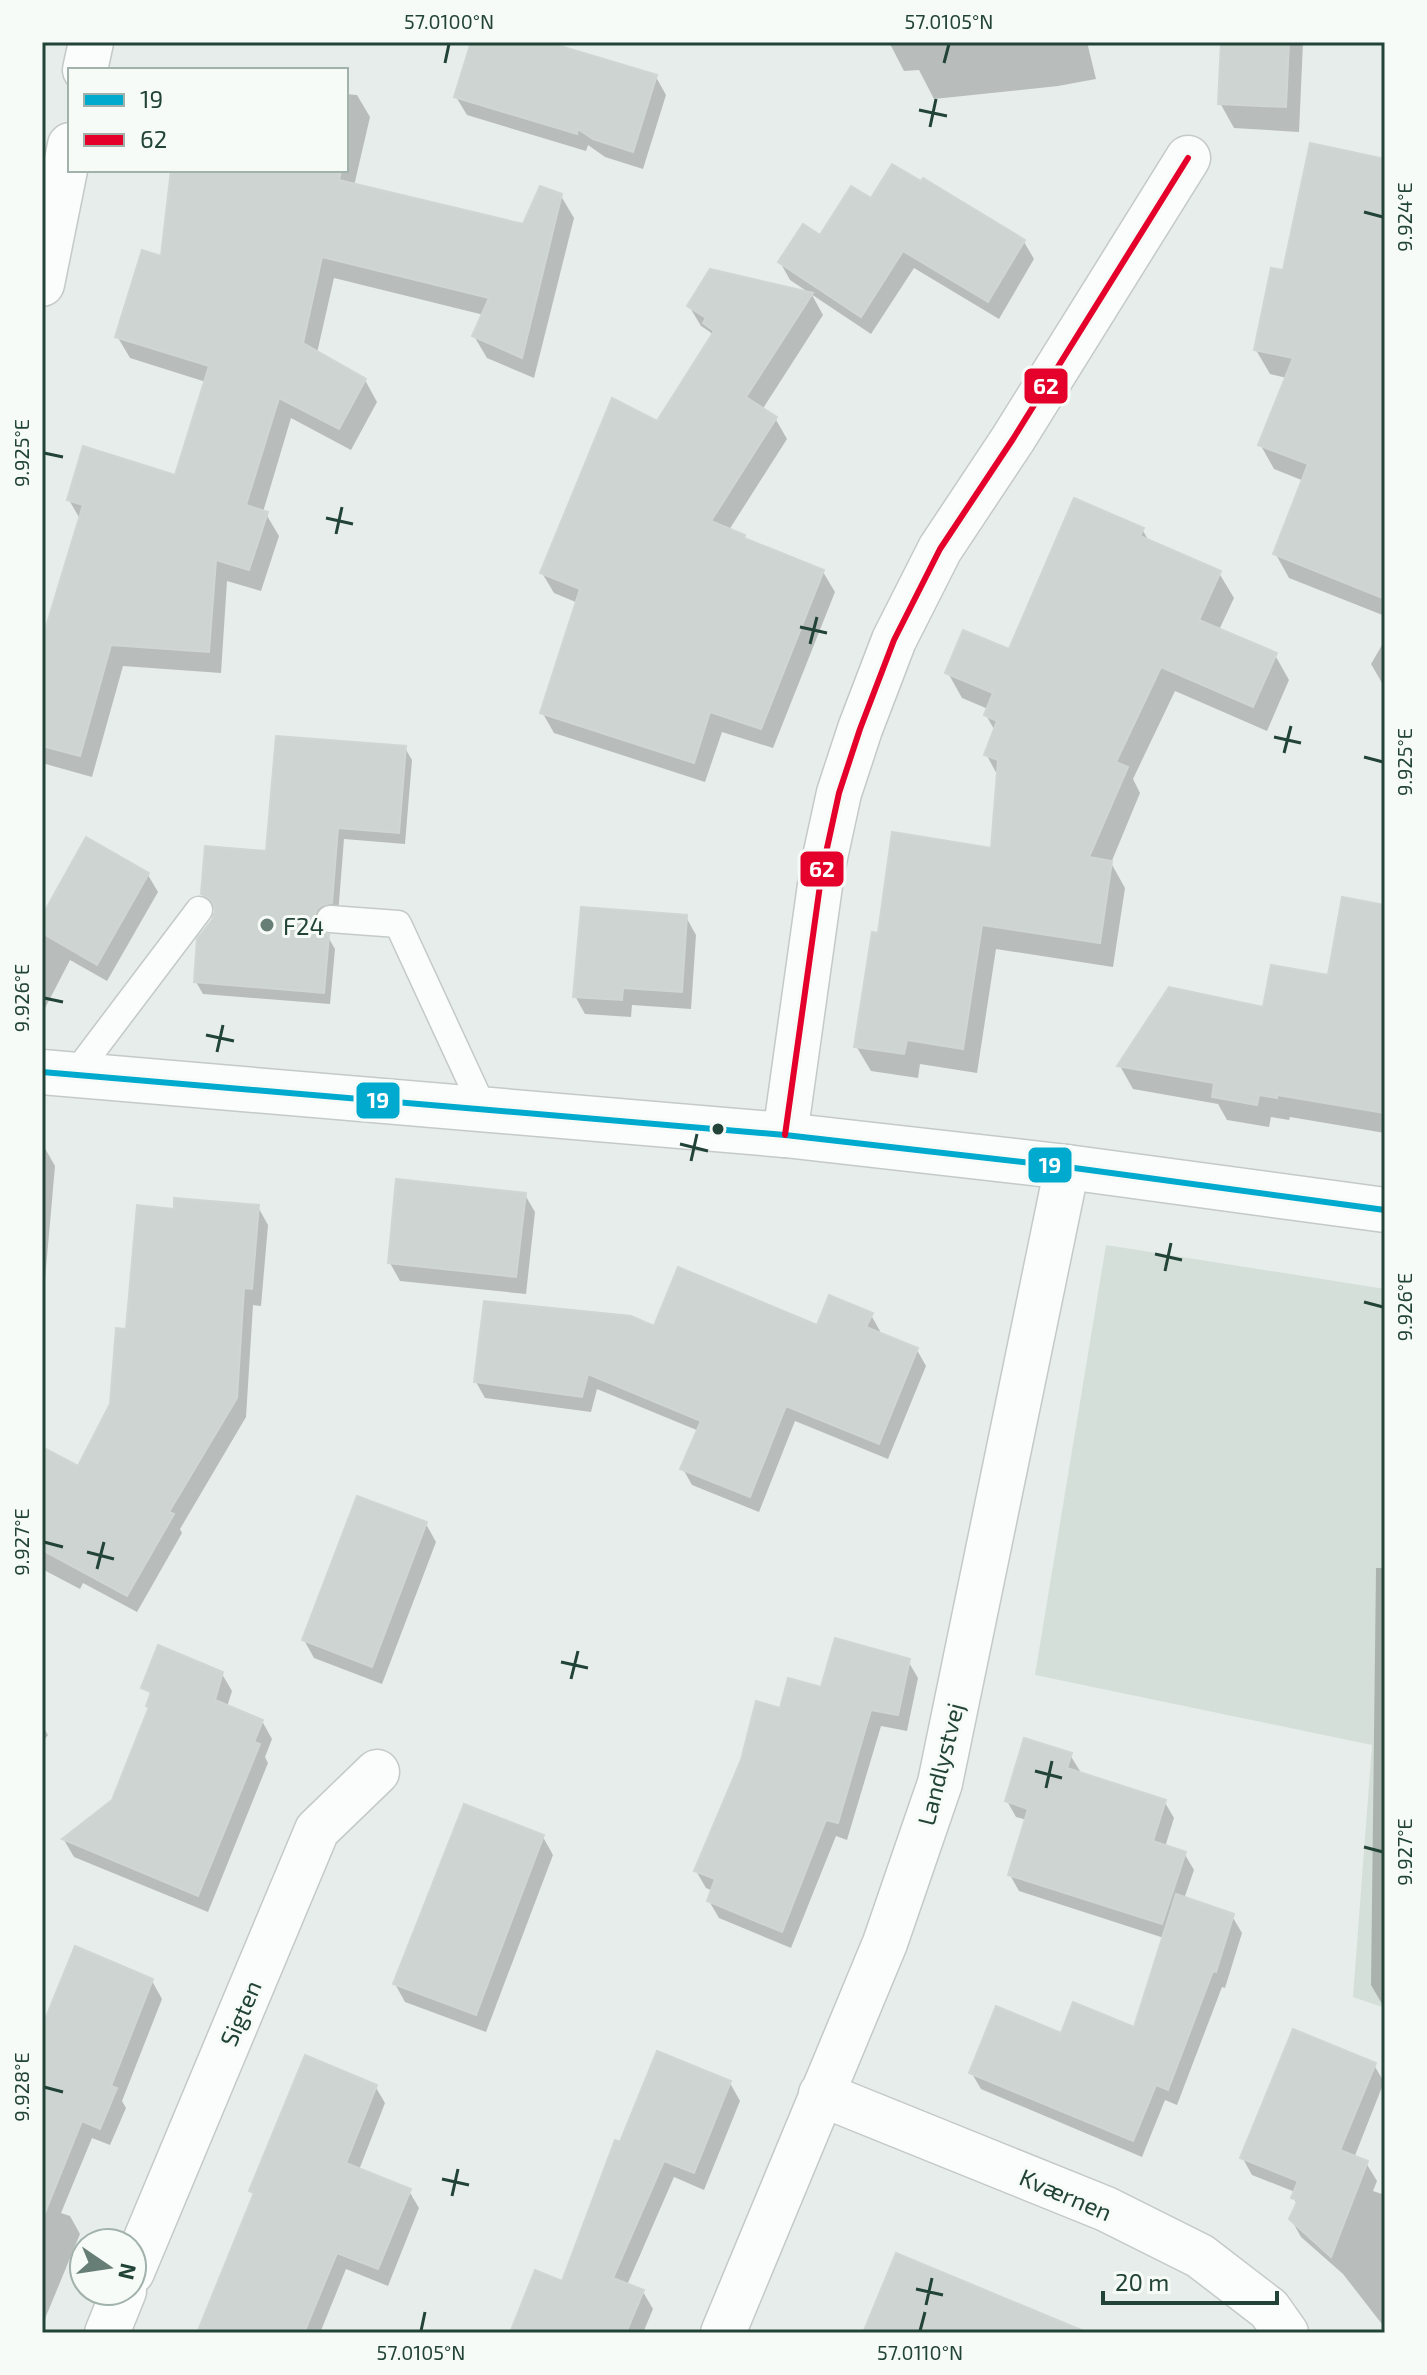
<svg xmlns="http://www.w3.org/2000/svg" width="1427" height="2375" viewBox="0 0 1427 2375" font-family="'Exo 2',sans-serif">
<rect width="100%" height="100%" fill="#e7edea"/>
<!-- built -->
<polygon fill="#d5dfda" points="1106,1245 1385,1289 1385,2008 1353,1997 1372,1745 1035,1675"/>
<!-- shadow -->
<g fill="#0003">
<polygon points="473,42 540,42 656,77 666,95 643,169 605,157 588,145 586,151 467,115 456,97"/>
<polygon points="889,42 1087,42 1096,79 1058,86 934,99 919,70 904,71"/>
<polygon points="1223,42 1303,42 1299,132 1234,128 1220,103"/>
<polygon points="346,94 357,95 370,117 354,186 524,226 561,196 574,218 534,378 487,358 474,336 484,315 334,278 317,353 365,380 377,402 351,450 291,418 263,512 266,514 279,536 261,591 227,581 221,673 123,666 92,777 42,763 42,637 45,638 80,519 69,500 176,478 206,382 130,358 117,336 162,259 173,170 346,170"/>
<polygon points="1385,161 1385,616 1289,578 1275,553 1304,481 1274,469 1260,444 1287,378 1270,374 1256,350 1285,273"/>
<polygon points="872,201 1024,242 1034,259 999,319 914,268 871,334 790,280 780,262 821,238"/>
<polygon points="711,271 812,295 823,315 762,410 775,418 787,439 729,530 743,536 746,541 823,572 835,592 773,748 722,732 705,782 554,733 542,712 578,603 554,593 542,573 658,423 713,336 710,332 701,326 689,306"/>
<polygon points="1142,529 1150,543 1219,573 1234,598 1219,630 1275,655 1289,680 1267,731 1175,691 1133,779 1140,793 1111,863 1125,888 1113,967 996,949 977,1073 920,1064 918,1078 871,1071 856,1046 879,935 993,850 998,776 986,754 995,731 986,715 988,709 962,698 948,673 1010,652"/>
<polygon points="1385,640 1385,688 1371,664"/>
<polygon points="405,748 412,760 405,844 344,839 338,915 323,922 320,930 321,934 328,937 335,949 330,1004 203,994 196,982 217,909 210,906 203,894 268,853"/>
<polygon points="148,875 158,892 107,981 70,960 42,1014 42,920"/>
<polygon points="1385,907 1385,1133 1290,1117 1289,1120 1271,1117 1269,1127 1227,1120 1218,1104 1133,1089 1120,1066 1265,1009 1330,977"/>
<polygon points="686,917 696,935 691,1009 632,1005 631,1017 585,1014 575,996"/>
<polygon points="42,1143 55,1166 42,1314"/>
<polygon points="525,1195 535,1212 526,1294 400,1281 390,1263"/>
<polygon points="258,1207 268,1225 261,1306 253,1305 246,1417 180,1529 182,1533 137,1612 83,1583 80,1589 42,1569 42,1450 79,1469 112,1405 128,1331 175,1211"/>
<polygon points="871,1315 880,1331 879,1334 917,1350 926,1366 888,1459 795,1421 759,1512 692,1485 683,1469 699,1431 597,1389 591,1412 485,1398 476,1382 655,1328 818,1328"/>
<polygon points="426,1524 436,1542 382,1684 314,1658 304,1640"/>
<polygon points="1376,1568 1385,1568 1385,2009 1371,1985"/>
<polygon points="908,1661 918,1678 907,1731 881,1726 847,1840 836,1836 791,1948 719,1918 709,1901 713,1891 706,1888 696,1871 782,1710 823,1689"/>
<polygon points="222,1674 232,1691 227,1707 262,1721 272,1739 265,1757 268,1763 208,1912 74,1857 64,1840 113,1801 150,1710 148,1706"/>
<polygon points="42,1725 48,1735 42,1743"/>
<polygon points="1070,1755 1080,1771 1079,1774 1164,1801 1174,1818 1165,1847 1184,1853 1194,1870 1184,1899 1232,1916 1242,1933 1225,1988 1222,1987 1177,2105 1165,2100 1142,2157 981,2089 971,2072 1062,2036 1136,2030 1164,1938 1019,1891 1010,1875 1027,1820 1016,1817 1007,1801"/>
<polygon points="543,1837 553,1855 486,2032 405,2002 395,1984"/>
<polygon points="152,1981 162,1999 122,2101 126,2108 110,2145 92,2138 61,2213 70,2216 80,2234 42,2326 42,2033"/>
<polygon points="1374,2065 1384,2082 1354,2158 1366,2163 1377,2181 1373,2191 1385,2195 1385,2328 1343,2274 1301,2237 1291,2219 1298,2206 1293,2197 1295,2192 1252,2175 1242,2157"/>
<polygon points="730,2083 740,2101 704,2190 674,2177 627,2285 643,2292 653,2309 643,2333 512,2333 563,2284 621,2145"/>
<polygon points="375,2086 385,2103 359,2170 409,2191 419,2208 388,2286 346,2269 320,2333 200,2333 255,2196 252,2191"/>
</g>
<!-- building -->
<g fill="#ced4d1" stroke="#d0d6d3" stroke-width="2">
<polygon points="471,42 547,42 657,75 633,152 593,139 578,129 577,134 454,97"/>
<polygon points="1221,42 1289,42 1286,107 1218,104"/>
<polygon points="1310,143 1385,159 1385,599 1273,554 1308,464 1258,445 1293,358 1254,350 1271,268 1283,270"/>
<polygon points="892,164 921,181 923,178 1025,240 988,302 903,251 861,317 778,262 803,224 820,235 851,186 871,198"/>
<polygon points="171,170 341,170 339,180 523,224 540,186 562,194 522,358 472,336 489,298 322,257 303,343 366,379 339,429 279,398 246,505 268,512 249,570 216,560 209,652 111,645 80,756 42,746 42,640 83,505 67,500 83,446 175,475 209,366 115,337 142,250 161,256"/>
<polygon points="710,269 813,293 746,397 777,417 711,521 745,535 744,538 824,570 761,729 710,712 694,763 540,713 580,589 540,573 612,398 657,421 714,331 703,323 706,318 687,306"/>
<polygon points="1074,498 1144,528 1140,536 1221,571 1199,620 1277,653 1253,707 1161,667 1116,762 1128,767 1089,857 1112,861 1100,943 982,925 963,1049 907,1040 904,1054 854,1047 872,932 878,933 892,832 991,848 998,760 984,755 997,721 984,715 993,693 945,673 963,630 1009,649"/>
<polygon points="276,736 406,746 399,833 338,828 332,903 322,905 317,909 314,917 316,927 322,933 329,935 324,993 194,982 197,939 212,920 215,911 213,903 209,898 201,894 205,846 266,851"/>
<polygon points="86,837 149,873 97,965 42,933 42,916"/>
<polygon points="1342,897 1385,905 1385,1113 1277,1095 1277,1098 1259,1095 1257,1105 1212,1097 1214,1083 1117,1066 1169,987 1263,1007 1271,965 1328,975"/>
<polygon points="581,907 687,915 682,992 623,988 622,1000 573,997"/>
<polygon points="396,1179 526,1193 516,1277 388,1263"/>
<polygon points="174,1198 259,1205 252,1289 244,1288 237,1398 169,1512 174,1514 127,1596 42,1550 42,1447 78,1466 110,1404 116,1328 126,1329 137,1205 174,1209"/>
<polygon points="678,1267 817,1325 829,1295 873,1313 866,1327 918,1348 879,1444 786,1406 750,1497 680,1469 701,1421 588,1374 582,1397 474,1382 484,1301 631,1316 654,1326"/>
<polygon points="357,1496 427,1522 372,1667 302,1640"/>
<polygon points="835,1638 910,1659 898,1715 871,1710 838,1823 826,1820 782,1932 707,1901 715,1879 694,1871 741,1760 756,1701 780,1708 788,1678 821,1687"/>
<polygon points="158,1645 223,1672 215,1700 263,1720 254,1742 260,1744 198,1896 62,1839 112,1800 149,1707 146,1706 151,1692 141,1688"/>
<polygon points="1024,1738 1072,1753 1067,1768 1166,1800 1153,1841 1186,1852 1162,1924 1008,1875 1028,1809 1005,1801"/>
<polygon points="464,1804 544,1835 476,2015 393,1984"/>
<polygon points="1176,1894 1234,1914 1216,1972 1213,1971 1168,2090 1156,2085 1133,2141 969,2073 996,2006 1061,2033 1073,2002 1134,2027"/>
<polygon points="75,1946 153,1979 111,2086 117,2088 100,2129 82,2121 44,2215 42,2214 42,2027"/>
<polygon points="1293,2029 1376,2063 1340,2150 1368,2161 1331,2257 1289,2219 1298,2200 1291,2198 1298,2181 1240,2158"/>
<polygon points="657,2051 731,2081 694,2173 664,2161 613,2278 644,2290 626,2333 510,2333 535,2270 562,2281 615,2140 620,2142"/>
<polygon points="305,2055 377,2085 346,2163 411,2189 378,2269 337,2253 304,2333 197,2333 254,2193 249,2191"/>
<polygon points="896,2253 1086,2332 1086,2333 863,2333"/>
</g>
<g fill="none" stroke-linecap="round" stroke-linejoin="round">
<!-- service casing -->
<g stroke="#c4cac7" stroke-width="29">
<g id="service">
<polyline points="330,919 398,924 484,1110"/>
<polyline points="75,1074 199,910"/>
</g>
</g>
<!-- minor casing -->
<g stroke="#c4cac7" stroke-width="47">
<g id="minor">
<polyline points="85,70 91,42"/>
<polyline points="42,284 70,145"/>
<polyline points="785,1135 822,871 839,793 860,729 894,640 940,549 1013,439 1188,158"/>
<polyline points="821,2094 1106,2209 1200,2256 1269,2309 1286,2333"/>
<polyline points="132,2272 317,1830 377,1772"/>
<polyline points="107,2333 124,2291"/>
</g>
</g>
<!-- tertiary casing -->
<g stroke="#c4cac7" stroke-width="47">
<g id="tertiary">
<polyline points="42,1072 785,1135 1067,1167 1385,1210"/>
<polyline points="723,2333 885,1943 940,1783 1067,1167"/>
</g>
</g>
<!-- service -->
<use href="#service" stroke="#fbfcfc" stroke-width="26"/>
<!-- minor -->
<use href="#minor" stroke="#fbfcfc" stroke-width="44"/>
<!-- tertiary -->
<use href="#tertiary" stroke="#fbfcfc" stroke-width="44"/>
<!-- bus-1 casing -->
<g stroke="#f6fbf8" stroke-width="12">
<polyline id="bus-1" points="42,1072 785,1135 1067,1167 1385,1210"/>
</g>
<!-- bus-2 casing -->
<g stroke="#f6fbf8" stroke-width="12">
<polyline id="bus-2" points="785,1135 822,871 839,793 860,729 894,640 940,549 1013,439 1188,158"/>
</g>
<!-- bus-1 -->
<use href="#bus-1" stroke="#00a9ce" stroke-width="6"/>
<!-- bus-2 -->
<use href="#bus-2" stroke="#e4002b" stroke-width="6"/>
</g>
<!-- ticks -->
<path fill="none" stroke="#224337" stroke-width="3" d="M445,63L449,44M944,63L949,44M919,110L947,116M930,127L936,99M1364,212L1383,217M44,453L63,457M326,518L353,524M336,534L342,507M800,627L827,633M810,644L817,617M1274,737L1301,743M1284,753L1291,726M1364,757L1383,762M44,998L63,1002M206,1035L234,1041M217,1052L223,1025M680,1144L708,1151M691,1161L697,1134M1155,1254L1182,1260M1165,1271L1171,1243M1364,1302L1383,1307M44,1542L63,1547M87,1552L114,1559M97,1569L104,1542M561,1662L588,1668M571,1679L578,1651M1035,1771L1062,1778M1046,1788L1052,1761M1364,1847L1383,1852M44,2087L63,2092M442,2179L469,2185M452,2196L458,2169M916,2289L943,2295M926,2305L932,2278M421,2331L425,2312M920,2331L925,2312"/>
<!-- markers -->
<circle fill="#677e76" stroke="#f6fbf8" stroke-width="3" cx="267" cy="925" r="8"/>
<circle fill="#224337" stroke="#f6fbf8" stroke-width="3" cx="718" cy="1129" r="7"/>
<g text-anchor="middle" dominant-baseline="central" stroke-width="6" stroke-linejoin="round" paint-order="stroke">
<!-- poi labels -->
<g font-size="24" fill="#224337" stroke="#f6fbf8" text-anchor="start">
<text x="283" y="925">F24</text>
</g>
<!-- street labels -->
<g font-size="24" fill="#224337" stroke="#f6fbf8">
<text transform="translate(940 1764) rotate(-76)">Landlystvej</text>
<text transform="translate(240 2013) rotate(-67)">Sigten</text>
<text transform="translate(1066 2194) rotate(23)">Kværnen</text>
</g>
</g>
<g stroke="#f6fbf8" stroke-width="3">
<rect x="1023" y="367" width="46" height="38" rx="8" fill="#e4002b"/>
<rect x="799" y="850" width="46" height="38" rx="8" fill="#e4002b"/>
<rect x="355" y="1081" width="46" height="39" rx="8" fill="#00a9ce"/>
<rect x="1027" y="1146" width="46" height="38" rx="8" fill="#00a9ce"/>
</g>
<g font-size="22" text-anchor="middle" font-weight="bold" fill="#fff">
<text x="1046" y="394">62</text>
<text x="822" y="877">62</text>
<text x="378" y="1108">19</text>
<text x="1050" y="1173">19</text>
</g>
<!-- border -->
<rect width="1427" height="2375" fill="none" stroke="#f6fbf8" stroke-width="88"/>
<!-- legend -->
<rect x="68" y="68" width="280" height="104" fill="#f6fbf8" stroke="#a1b1ab" stroke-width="2"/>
<rect x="84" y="94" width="40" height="12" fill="#00a9ce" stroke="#a1b1ab" stroke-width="2"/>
<text x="140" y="108" font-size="24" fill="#224337">19</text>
<rect x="84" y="134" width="40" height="12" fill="#e4002b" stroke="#a1b1ab" stroke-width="2"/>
<text x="140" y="148" font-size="24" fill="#224337">62</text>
<!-- north arrow -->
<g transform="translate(108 2267) rotate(103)"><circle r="38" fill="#f6fbf8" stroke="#a1b1ab" stroke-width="2"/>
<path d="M0-6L14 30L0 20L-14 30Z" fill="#677e76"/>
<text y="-12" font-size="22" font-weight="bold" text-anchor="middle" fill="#224337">N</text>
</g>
<!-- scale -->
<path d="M1103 2291v12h174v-12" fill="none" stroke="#224337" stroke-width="4"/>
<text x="1115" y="2291" font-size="24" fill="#224337" stroke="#f6fbf8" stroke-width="6" paint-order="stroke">20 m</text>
<rect x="44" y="44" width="1339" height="2287" fill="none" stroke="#224337" stroke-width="3"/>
<g font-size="20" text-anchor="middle" fill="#224337">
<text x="449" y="29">57.0100°N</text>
<text x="949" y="29">57.0105°N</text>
<text transform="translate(1405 217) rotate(-90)" y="7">9.924°E</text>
<text transform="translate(22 453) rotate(-90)" y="7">9.925°E</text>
<text transform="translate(1405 762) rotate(-90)" y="7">9.925°E</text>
<text transform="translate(22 998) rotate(-90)" y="7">9.926°E</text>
<text transform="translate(1405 1307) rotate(-90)" y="7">9.926°E</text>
<text transform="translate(22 1542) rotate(-90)" y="7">9.927°E</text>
<text transform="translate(1405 1852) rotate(-90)" y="7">9.927°E</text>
<text transform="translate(22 2087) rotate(-90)" y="7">9.928°E</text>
<text x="421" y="2360">57.0105°N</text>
<text x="920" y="2360">57.0110°N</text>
</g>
</svg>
